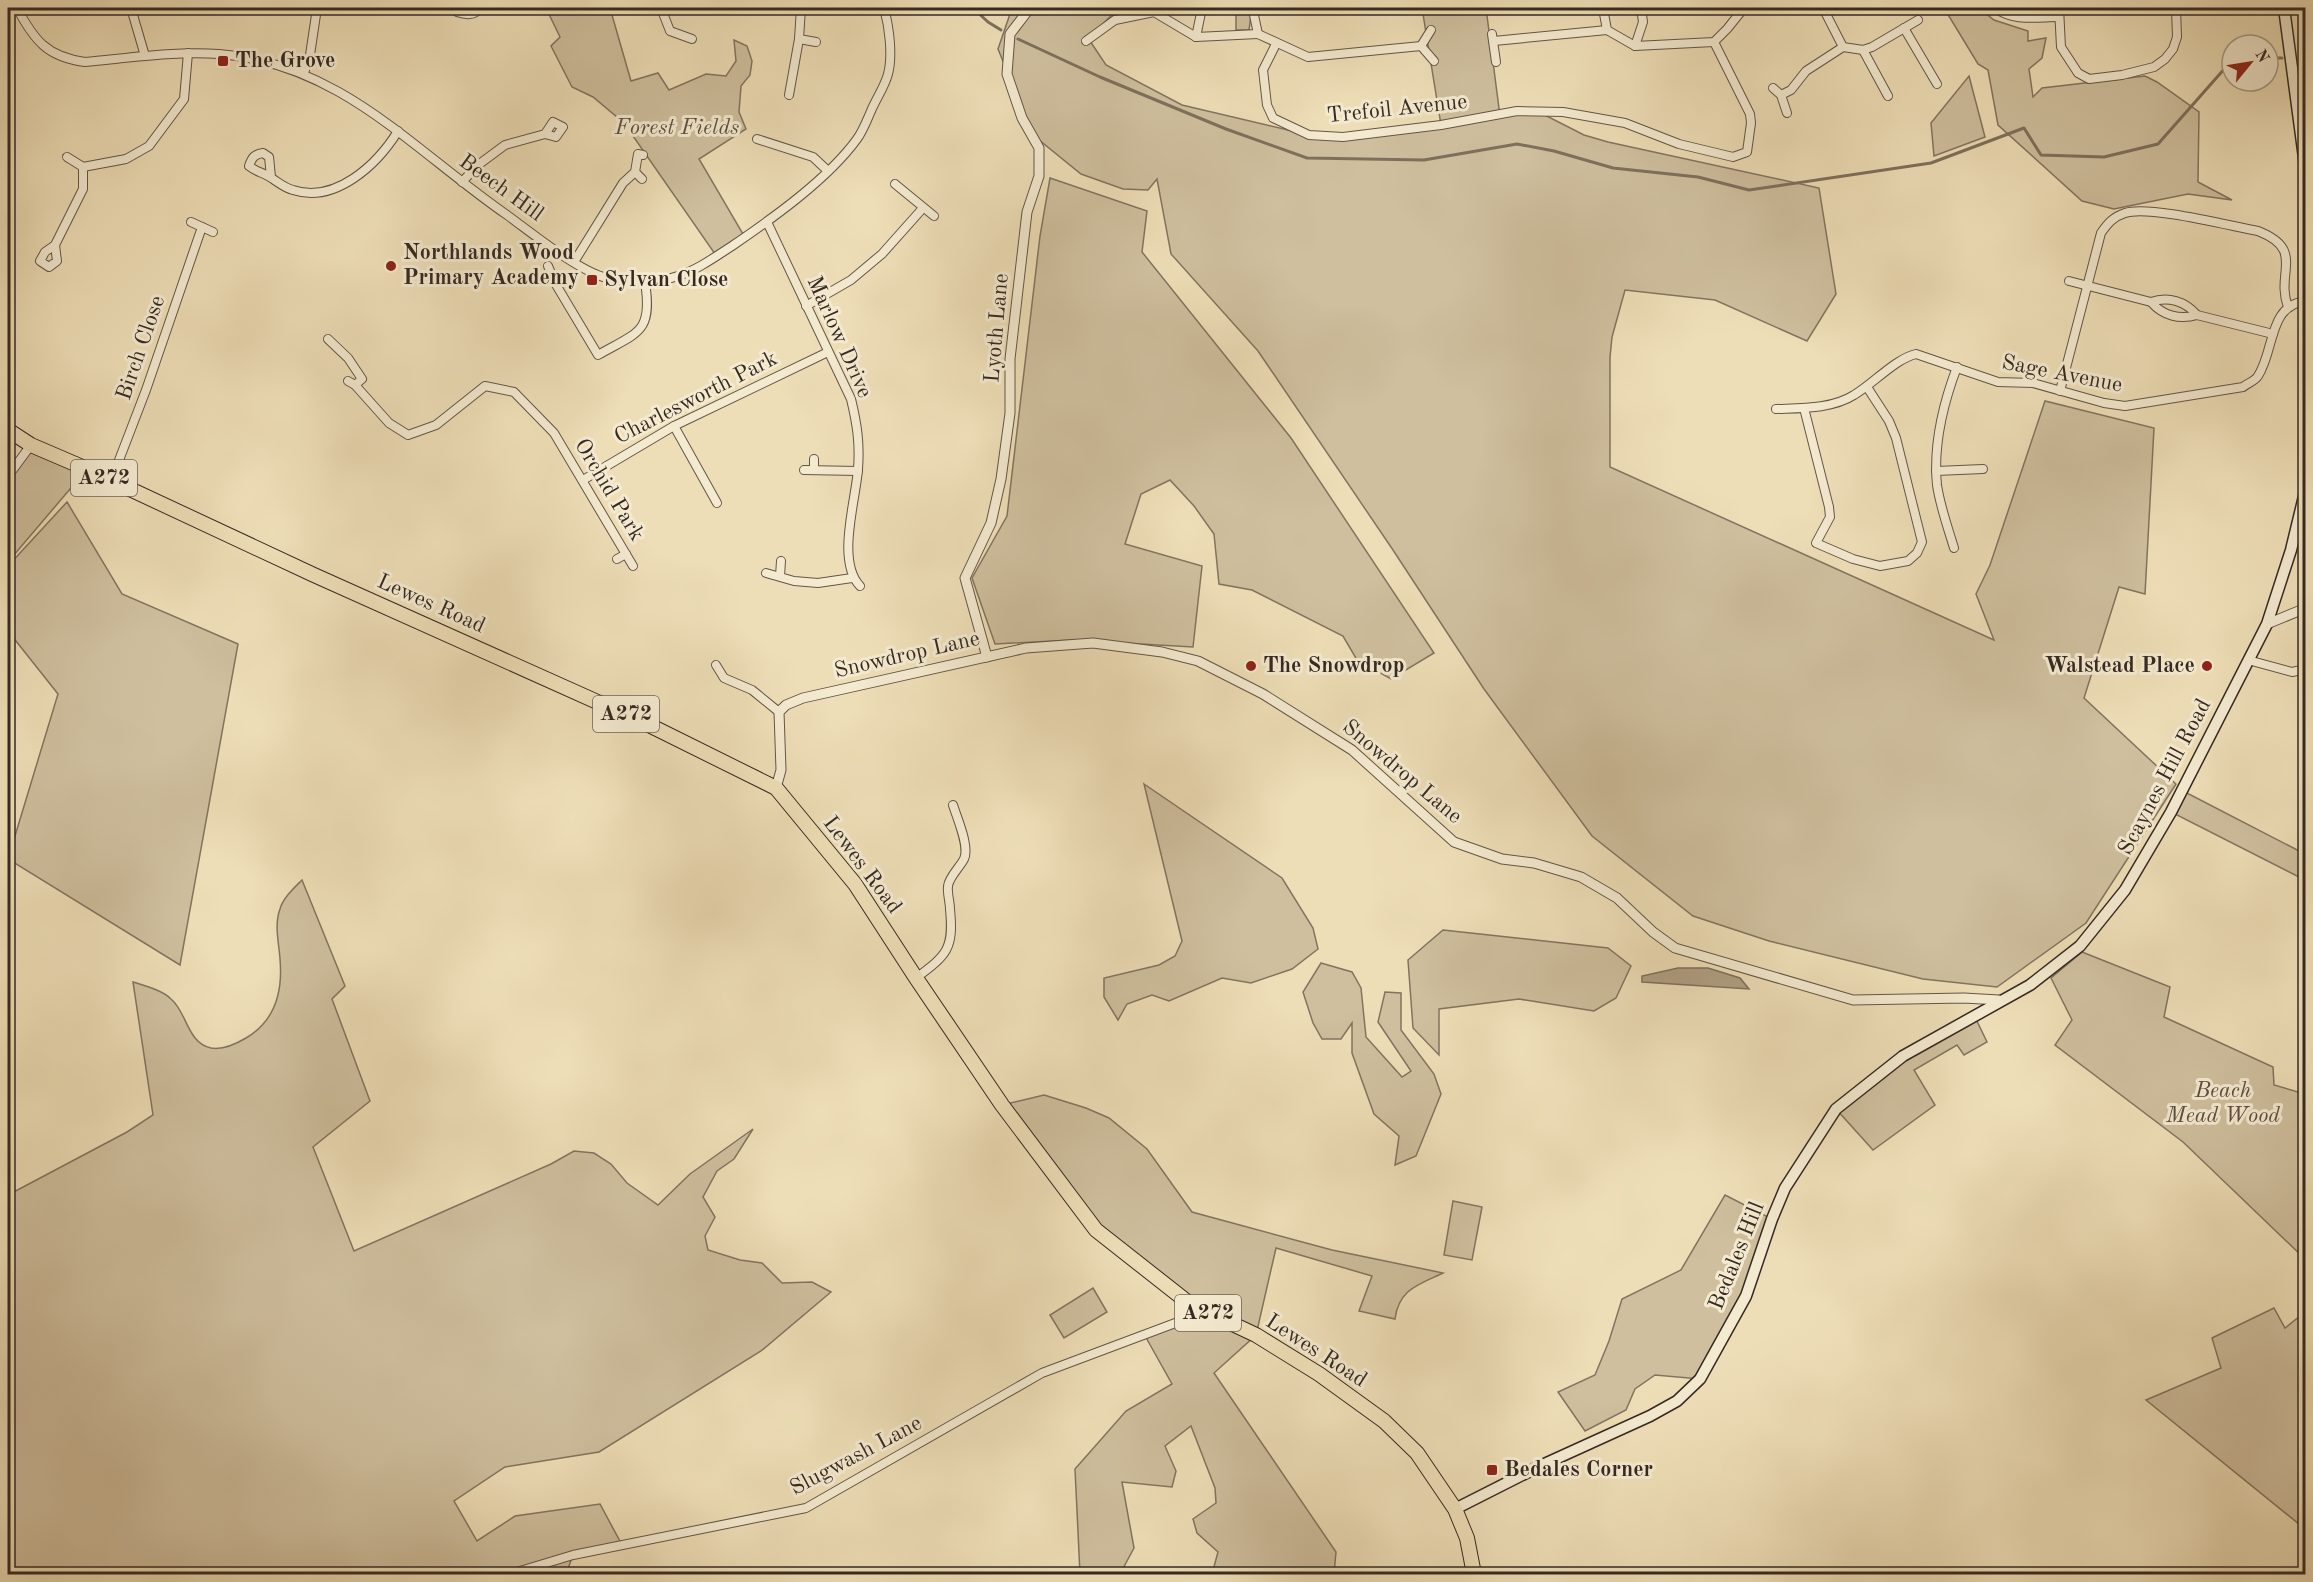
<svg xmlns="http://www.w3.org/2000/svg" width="2313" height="1582" viewBox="0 0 2313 1582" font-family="'Old Standard TT',serif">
<rect width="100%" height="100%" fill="#eedeb7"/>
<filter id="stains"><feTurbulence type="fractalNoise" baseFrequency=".00333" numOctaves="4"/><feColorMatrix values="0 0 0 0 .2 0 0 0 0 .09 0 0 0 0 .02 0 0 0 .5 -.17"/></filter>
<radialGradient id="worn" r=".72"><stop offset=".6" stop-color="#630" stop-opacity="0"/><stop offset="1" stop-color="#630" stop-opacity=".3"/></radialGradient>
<!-- green -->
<g fill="#cfbf9e" stroke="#827460" stroke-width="1.5">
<polygon points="546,8 610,8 631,81 658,73 669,90 706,74 726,76 736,61 734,40 747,46 752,61 750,75 741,86 739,112 746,129 699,159 743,234 715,254 624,123 593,97 572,87 551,46 560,37"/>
<polygon points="1012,8 1142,8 1143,10 1111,16 1088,38 1106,65 1182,105 1309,135 1343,137 1441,125 1422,8 1486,8 1500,116 1537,111 1584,135 1608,142 1819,188 1836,294 1807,341 1715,300 1625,290 1612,337 1610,357 1610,467 1994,640 1976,594 1990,565 2045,401 2154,428 2145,594 2119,587 2084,698 2176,784 2086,923 1997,987 1923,979 1769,941 1693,916 1592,836 1484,689 1393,550 1258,351 1171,254 1157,179 1148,190 1123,189 1081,174 1033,135 998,49"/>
<polygon points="1236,8 1252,8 1249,30 1236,30"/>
<polygon points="1944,8 1979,8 1994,20 2028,31 2028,41 2046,38 2042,58 2029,69 2033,97 2042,88 2145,76 2157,82 2199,112 2198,182 2232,200 2188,194 2114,209 2082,201 1998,125 1988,70 1978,64"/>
<polygon points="1969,76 1985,137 1934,156 1931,123"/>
<polygon points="1050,178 1147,211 1142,252 1291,438 1434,653 1391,679 1357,660 1343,636 1252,590 1219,584 1214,534 1194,506 1170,480 1141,494 1125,544 1202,566 1193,647 1071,640 995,644 972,578 1007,516 1040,236"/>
<polygon points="31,445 87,469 8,562 8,477"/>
<polygon points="67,502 122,594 238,644 180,965 8,859 58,694 8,631 8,566"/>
<polygon points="1144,784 1282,878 1313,928 1318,949 1292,969 1251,983 1222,978 1169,1001 1152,995 1127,1004 1118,1020 1104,997 1104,978 1159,965 1175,956 1182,941"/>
<polygon points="2183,791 2305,854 2305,880 2171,812"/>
<path d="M302,880L345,986L332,999L370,1101L313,1147L354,1251L551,1164L574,1151L594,1153L611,1164L627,1183L658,1205L690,1174L753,1129L734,1159L717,1171L703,1197L715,1217L705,1236L708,1250L740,1260L762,1263L782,1283L812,1282L831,1292L761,1351L599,1452L505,1467L454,1501L477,1541L515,1516L600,1504L622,1545L573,1555L566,1574H8V1195L127,1132L153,1115L133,982C145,986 162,990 171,999C187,1012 187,1043 211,1048C223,1050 236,1044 246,1038C275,1021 283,992 280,959C279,943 274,925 280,909C283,898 294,888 302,880Z"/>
<polygon points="1443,930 1608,948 1631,966 1616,998 1594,1011 1519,999 1439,1009 1439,1055 1413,1028 1408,960"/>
<polygon points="2082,952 2170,987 2164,1017 2273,1067 2274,1085 2305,1094 2305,1259 2183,1142 2055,1045 2072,1020 2051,978"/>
<polygon points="1321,963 1352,972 1361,988 1366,1037 1402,1077 1411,1071 1378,1022 1385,992 1401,993 1401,1030 1434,1074 1441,1094 1416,1156 1395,1165 1399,1136 1374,1114 1352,1053 1352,1023 1341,1039 1322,1039 1313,1023 1303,992"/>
<polygon points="1974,1015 1987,1042 1964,1055 1957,1045 1914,1070 1935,1105 1873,1150 1836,1109 1903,1056"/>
<path d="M1044,1095L1086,1108L1109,1118L1147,1149L1192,1212L1332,1250L1443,1273C1418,1285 1399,1289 1395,1319L1359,1311L1372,1276L1276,1248L1256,1335L1214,1373L1336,1552L1334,1574H1212L1218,1552L1197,1533L1193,1519L1216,1503L1215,1488L1191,1426L1165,1446L1176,1471L1172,1487L1122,1482L1134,1548L1120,1574H1080L1075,1469L1126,1411L1172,1384L1144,1334L1186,1319L1190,1304L1096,1230L1002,1105Z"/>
<polygon points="1725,1195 1772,1219 1746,1296 1700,1379 1655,1375 1635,1389 1626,1410 1585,1431 1558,1392 1595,1375 1609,1341 1622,1299 1681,1270"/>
<polygon points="1453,1201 1482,1207 1472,1260 1444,1255"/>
<polygon points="1093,1288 1107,1312 1064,1338 1050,1315"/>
<polygon points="2274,1308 2285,1328 2305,1312 2305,1529 2146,1400 2221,1368 2212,1338"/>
</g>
<!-- water -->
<polygon fill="#afa084" stroke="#7e705d" stroke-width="1.5" points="1678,968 1708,968 1740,978 1749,989 1642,982 1642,976"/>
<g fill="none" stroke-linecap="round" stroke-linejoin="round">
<!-- stream -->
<g stroke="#7e705d" stroke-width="3">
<polyline points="973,8 988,22 1001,30"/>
<polyline points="1018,39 1100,77 1226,129 1307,158 1424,160 1517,144 1554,151 1613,168 1698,177 1749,190 1931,163 2024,128 2041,155 2104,157 2158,144 2226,67"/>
<polyline points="2268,58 2282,58"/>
<polyline points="2300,58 2306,58"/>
</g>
<!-- minor casing -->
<g stroke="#635647" stroke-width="10">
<g id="minor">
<path d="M17,8C34,40 47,57 85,62C129,58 174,51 219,54C340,63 413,150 507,215C532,233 578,271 607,278C630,283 655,284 678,276C697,270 715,257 732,246C773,218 828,179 857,139C863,131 867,120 871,111C876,99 885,86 888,74C893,55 889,26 884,8"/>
<polyline points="131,8 145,56"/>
<path d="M454,8L457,12C466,15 474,16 480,8"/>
<polyline points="661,8 670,31 692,39"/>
<polyline points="1257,8 1254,15 1258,34"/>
<polyline points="1603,8 1607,30 1635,46 1714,42 1727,29 1744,8"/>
<polyline points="1823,8 1843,47 1863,50 1872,47 1918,20"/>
<path d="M1995,8C2014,22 2037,17 2059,17"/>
<polyline points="2059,8 2061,47 2078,73 2089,79 2122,75 2154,67 2165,59 2173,49 2177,37 2176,8"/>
<polyline points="1904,28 1937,84"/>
<polyline points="1431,30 1421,46 1434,61"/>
<polyline points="1258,34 1308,57 1421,46"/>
<polyline points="1492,34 1496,62"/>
<polyline points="1196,37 1202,8"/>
<polyline points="799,39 816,42"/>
<polyline points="1086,41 1115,20 1154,12 1196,37 1258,34"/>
<polyline points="1494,41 1607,30"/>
<polyline points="1276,44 1263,70 1267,105 1273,118 1309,135 1343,137 1441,125 1517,111 1563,112 1625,123 1679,144 1733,157 1747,152 1751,123 1750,114 1714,42"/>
<polyline points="1635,46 1643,22 1641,8"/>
<polyline points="1863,50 1888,96"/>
<polyline points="304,73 310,55 317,8"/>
<polyline points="1773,88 1781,95 1787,113"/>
<polyline points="789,95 799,39 801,8"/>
<polyline points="1781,95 1791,90 1806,71 1843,47"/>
<polyline points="757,139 813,157 828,171"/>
<polyline points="67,157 83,167"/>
<polyline points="635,172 642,179"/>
<path d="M271,177L269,157L263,153C255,154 252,157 249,166C256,172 265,173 273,179C279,183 285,188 293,190C335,204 377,165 398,131"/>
<polyline points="462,182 478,165 505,145 545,134 553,122 563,127 556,137 545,134"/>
<polyline points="895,184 934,216"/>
<polyline points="191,222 213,232"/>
<path d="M767,222L851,399C857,424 860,443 858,469C856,500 836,561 860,586"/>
<polyline points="55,245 45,252 40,261 49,267 57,261 55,245 83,189 83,167 126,159 149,146 184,99 188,53"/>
<polyline points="574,262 623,183 635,172 638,154 643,155"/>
<path d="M548,266L555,283L598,355C638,332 653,333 645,282"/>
<path d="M2069,281L2151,302C2163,316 2180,320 2197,315L2273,334"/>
<path d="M2151,302C2168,296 2185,301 2197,315"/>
<polyline points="806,306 851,280 882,254 923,208"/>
<polyline points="328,339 348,358 362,379 355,385"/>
<polyline points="348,381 355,385 389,423 408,435 436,425 485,386 514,392 554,433 633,566"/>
<path d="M2060,391L2101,233C2108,223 2113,217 2125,213C2148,205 2230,226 2258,231C2306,250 2275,272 2288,307"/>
<polyline points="1804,408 1829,507 1830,517 1816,543 1853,559 1880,566 1908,561 1917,553 1922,542 1896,438 1889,421 1867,387"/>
<path d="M1776,409C1801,408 1832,409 1854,395C1873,384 1895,359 1916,354L1998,382L2033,383L2104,403L2125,406L2243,387C2248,383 2255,381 2258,376C2275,350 2268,305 2306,301"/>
<polyline points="674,426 717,503"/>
<polyline points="814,459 814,470"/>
<polyline points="804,470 858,471"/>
<polyline points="1936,471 1983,469"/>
<polyline points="8,476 31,445"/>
<polyline points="583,480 674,426 828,352"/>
<polyline points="111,481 146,390 202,227"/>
<path d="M1954,548C1948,528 1940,506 1937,485C1933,445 1943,404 1957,367"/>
<polyline points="617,559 626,554"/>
<polyline points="766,573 794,581 818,583 852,578"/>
<polyline points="780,576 781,561"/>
<polyline points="2248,660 2292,672 2306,669"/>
<polyline points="716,665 724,678 752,690 779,712"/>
<polyline points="2304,802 2306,799"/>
<path d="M916,978C947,955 954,949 950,909C950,902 947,893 948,886C949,877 960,867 964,859C970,847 957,818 953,805"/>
<polyline points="510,1574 573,1555 806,1508 1042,1373 1186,1319 1190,1304"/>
</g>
</g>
<!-- tertiary casing -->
<g stroke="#635647" stroke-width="11">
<g id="tertiary">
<polyline points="2267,624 2306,608"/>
<polyline points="987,657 965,578 991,523 1001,479 1010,413 1010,359 1027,212 1039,176 1039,148 1022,118 1007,74 1010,34 1030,8"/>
<polyline points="776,788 781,770 779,712 786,705 803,698 1026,648 1093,643 1162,652 1198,661 1263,694 1352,750 1454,842 1502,859 1534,863 1581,877 1617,898 1653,932 1675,948 1853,1000 1964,998 1999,1000"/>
</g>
</g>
<!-- secondary casing -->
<g stroke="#352922" stroke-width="13">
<g id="secondary">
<polyline points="2284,8 2306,173"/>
<polyline points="1455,1509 1540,1466 1650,1416 1677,1401 1700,1379 1746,1296 1772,1219 1785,1188 1836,1109 1903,1056 2030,985 2080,946 2125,890 2171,812 2267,624 2291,550 2306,488"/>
</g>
</g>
<!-- trunk casing -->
<g stroke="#352922" stroke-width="16">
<polyline id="trunk" points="8,430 31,445 87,469 314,575 651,726 776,788 855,884 916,978 1002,1105 1096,1230 1190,1304 1256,1335 1319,1374 1384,1421 1417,1453 1455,1509 1467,1538 1474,1574"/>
</g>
<!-- minor -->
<use href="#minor" stroke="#f4ead0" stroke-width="8"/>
<!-- tertiary -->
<use href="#tertiary" stroke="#f4ead0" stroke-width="9"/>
<!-- secondary -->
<use href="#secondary" stroke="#f4ead0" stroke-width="10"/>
<!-- trunk -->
<use href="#trunk" stroke="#eedeb7" stroke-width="14"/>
</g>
<!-- markers -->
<g fill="#8f2418" stroke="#f4ead0" stroke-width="2">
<rect x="217" y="55" width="12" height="12" rx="3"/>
<circle cx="391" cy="266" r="6"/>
<rect x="586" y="274" width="12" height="12" rx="3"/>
<circle cx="1251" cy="666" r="6"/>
<circle cx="2207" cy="666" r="6"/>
<rect x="1486" y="1464" width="12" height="12" rx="3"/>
</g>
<g text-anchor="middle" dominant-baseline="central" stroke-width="6" stroke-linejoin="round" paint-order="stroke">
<!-- shield labels -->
<g fill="#f4ead0" stroke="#6e6356" stroke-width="1.5">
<rect x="71" y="460" width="66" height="36" rx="4.5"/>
<rect x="593" y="696" width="66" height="36" rx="4.5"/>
<rect x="1175" y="1295" width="66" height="36" rx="4.5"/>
</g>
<g font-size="21" font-weight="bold" fill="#352922">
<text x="104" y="478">A272</text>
<text x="626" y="714">A272</text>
<text x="1208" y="1313">A272</text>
</g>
<!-- poi labels -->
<g font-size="22" font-weight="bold" fill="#352922" stroke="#f4ead0" text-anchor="start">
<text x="235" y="61">The Grove</text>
<text x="403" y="253">Northlands Wood<tspan x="403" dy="25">Primary Academy</tspan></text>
<text x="604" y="280">Sylvan Close</text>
<text x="1263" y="666">The Snowdrop</text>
<text x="2195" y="666" text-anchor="end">Walstead Place</text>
<text x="1504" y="1470">Bedales Corner</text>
</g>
<!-- street labels -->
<g font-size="22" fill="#352922" stroke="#f4ead0">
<text transform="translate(1397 109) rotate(-6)">Trefoil Avenue</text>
<text transform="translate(501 188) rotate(36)">Beech Hill</text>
<text transform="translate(997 328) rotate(-85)">Lyoth Lane</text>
<text transform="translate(839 337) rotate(66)">Marlow Drive</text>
<text transform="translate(141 348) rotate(-71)">Birch Close</text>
<text transform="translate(2062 374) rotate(11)">Sage Avenue</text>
<text transform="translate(696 398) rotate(-27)">Charlesworth Park</text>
<text transform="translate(609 490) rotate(59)">Orchid Park</text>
<text transform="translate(431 604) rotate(24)">Lewes Road</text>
<text transform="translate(907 655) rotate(-13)">Snowdrop Lane</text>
<text transform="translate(1402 772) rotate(40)">Snowdrop Lane</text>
<text transform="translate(2165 777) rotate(-62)">Scaynes Hill Road</text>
<text transform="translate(862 865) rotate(53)">Lewes Road</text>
<text transform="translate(1737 1256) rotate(-68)">Bedales Hill</text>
<text transform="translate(1316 1351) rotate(33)">Lewes Road</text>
<text transform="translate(856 1456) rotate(-28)">Slugwash Lane</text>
</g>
<!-- park labels -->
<g font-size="22" font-style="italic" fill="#5c4e41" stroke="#f4ead0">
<text x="677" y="128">Forest Fields</text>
<text x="2223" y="1091">Beach<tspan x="2223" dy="25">Mead Wood</tspan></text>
</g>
</g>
<!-- margin -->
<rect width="2313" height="1582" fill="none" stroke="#eedeb7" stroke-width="30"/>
<rect x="9" y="9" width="2295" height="1564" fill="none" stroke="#352922" stroke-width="3"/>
<rect x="15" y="15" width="2283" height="1552" fill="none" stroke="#352922" stroke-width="1.5"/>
<!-- north arrow -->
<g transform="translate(2250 63) rotate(60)"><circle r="28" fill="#f4ead0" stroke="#a89d8a" stroke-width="1.5"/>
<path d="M0-4.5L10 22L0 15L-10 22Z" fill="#8f2418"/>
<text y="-9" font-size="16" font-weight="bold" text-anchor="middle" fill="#352922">N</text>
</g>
<rect width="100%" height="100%" filter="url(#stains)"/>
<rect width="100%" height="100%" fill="url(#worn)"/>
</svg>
